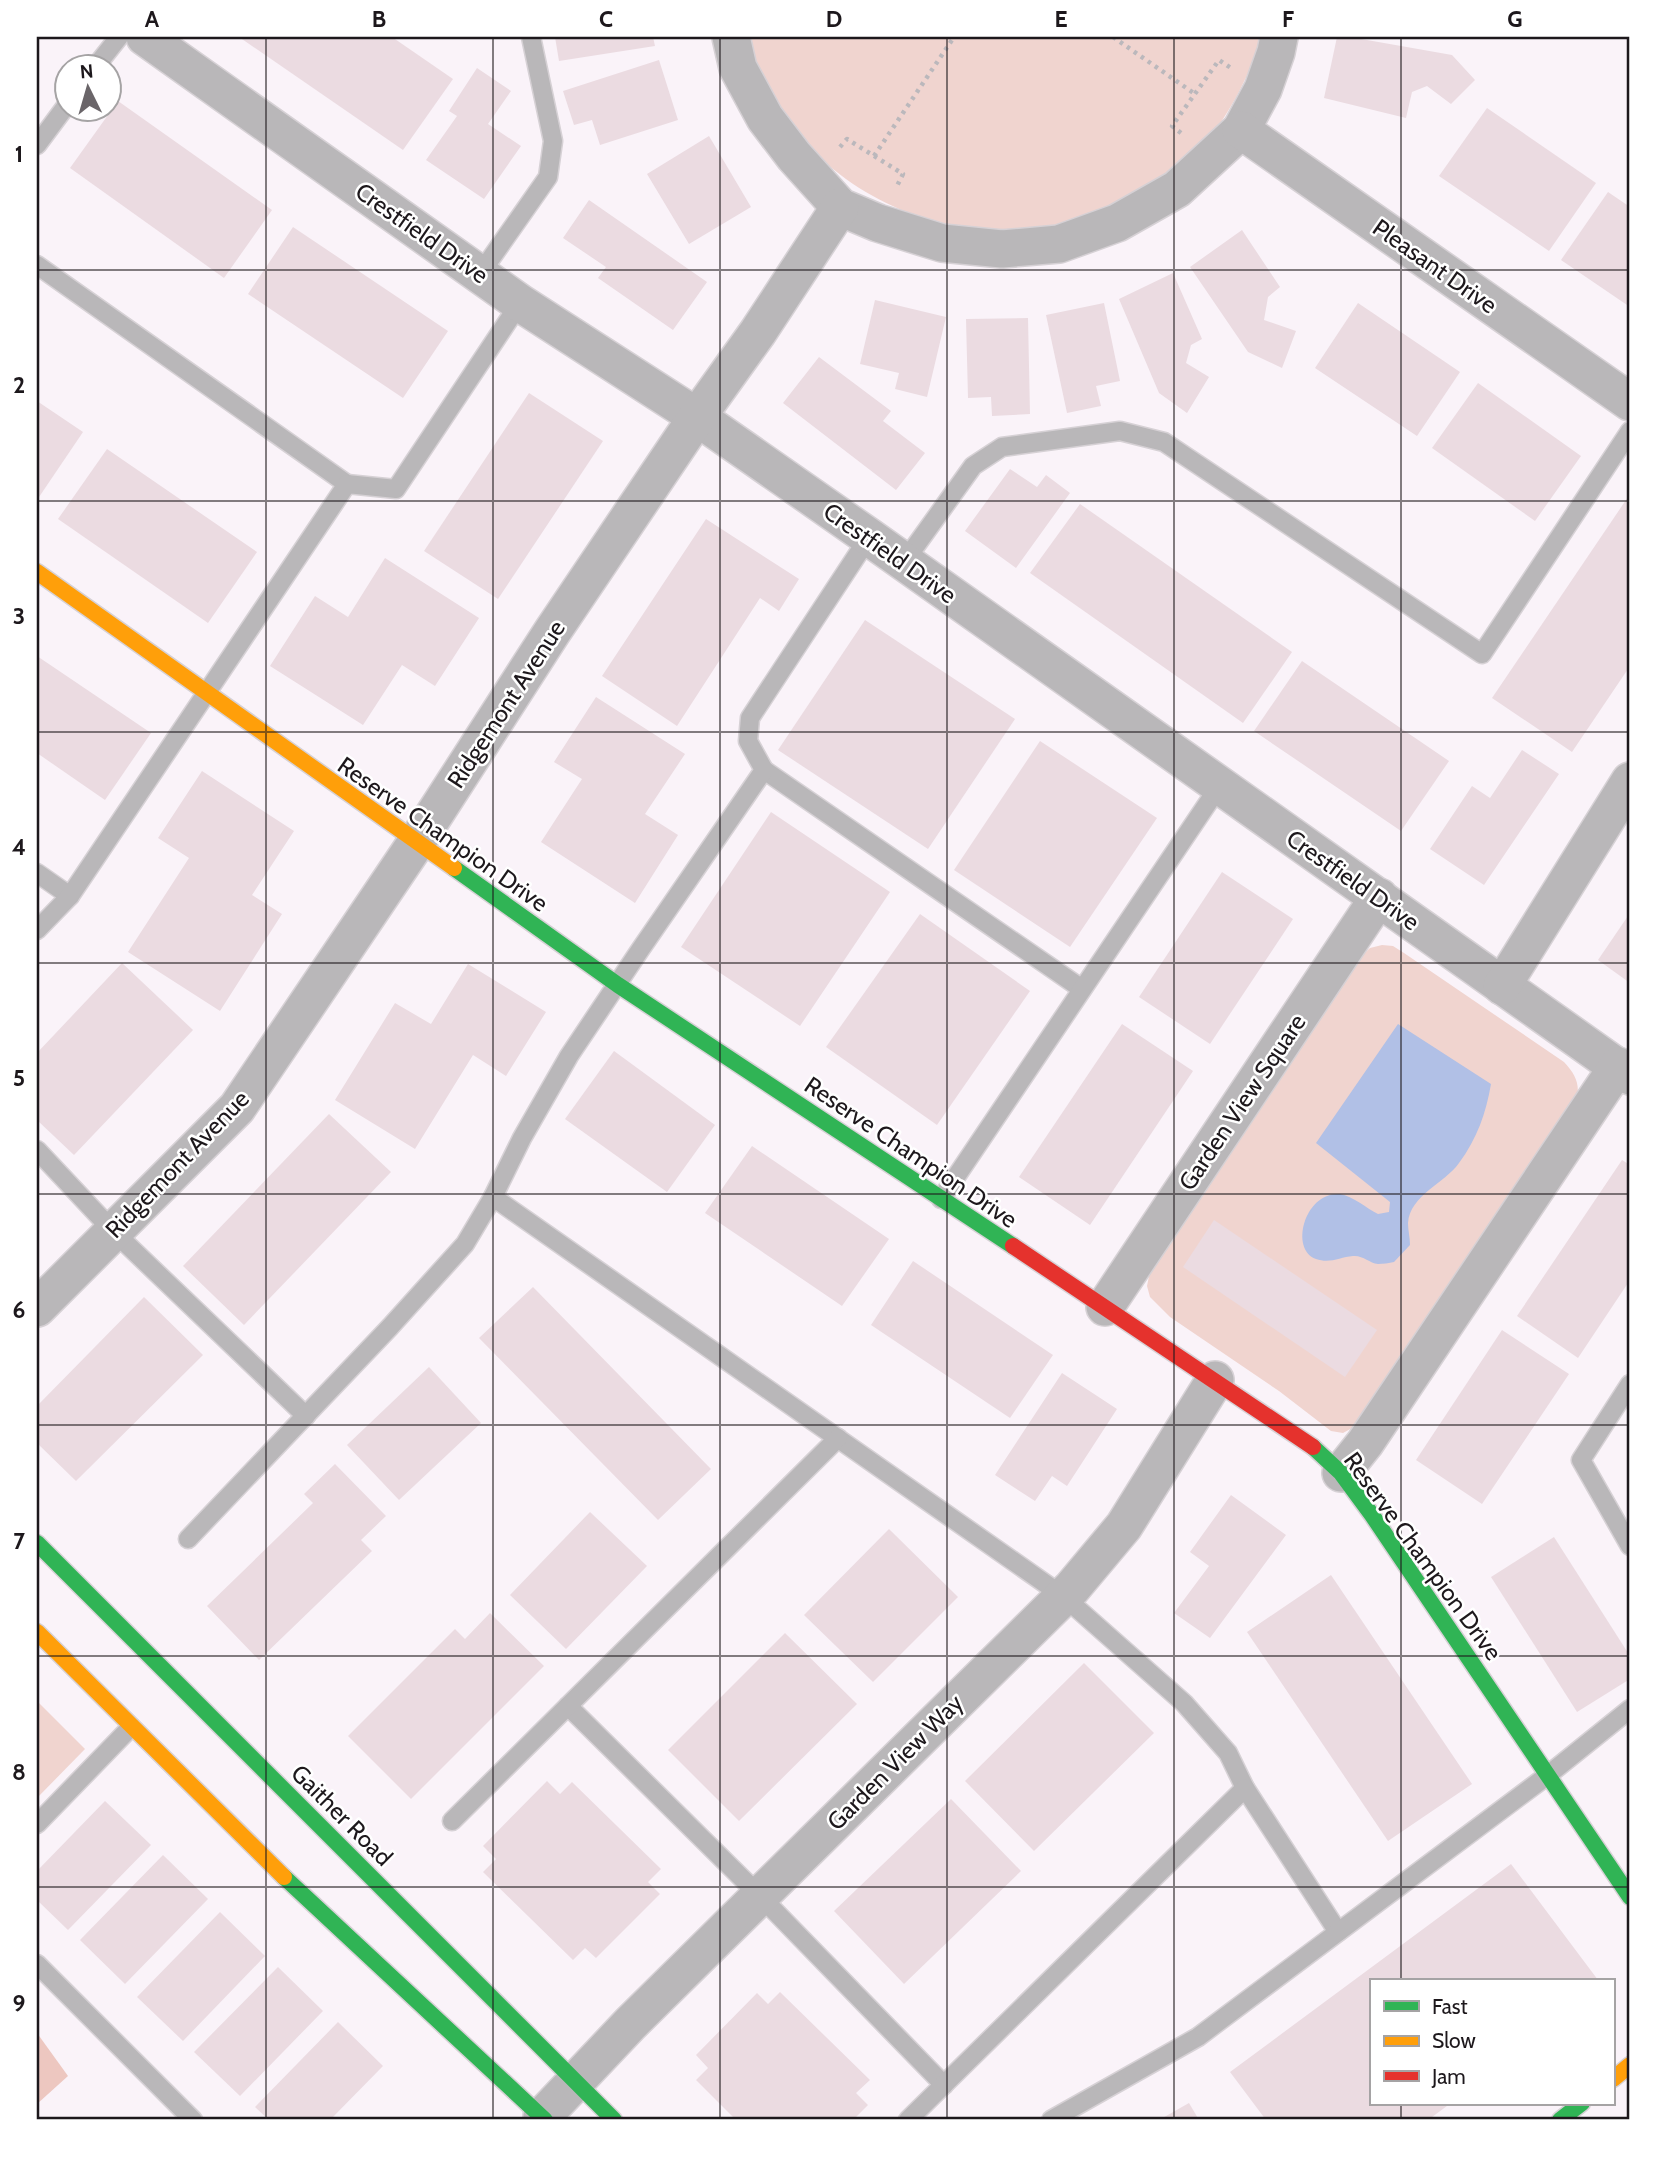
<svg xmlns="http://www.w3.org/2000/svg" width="1667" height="2157" viewBox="0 0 1667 2157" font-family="Cabin,sans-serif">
<rect width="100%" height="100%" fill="#faf3f9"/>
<!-- green -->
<g fill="#f0d4cf">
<path d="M747,37H1261C1253,68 1229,116 1207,140C1178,170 1141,196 1103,213C1095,217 1086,218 1077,220C1047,227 1014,233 983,231C972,231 961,227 951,225C857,206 770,133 747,37Z"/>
<path d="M1382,945L1393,946L1404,953L1564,1062C1575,1074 1580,1083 1577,1099L1354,1427L1343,1433L1331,1431L1279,1391L1170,1317L1150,1297L1147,1286L1149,1276L1155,1263L1359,958L1370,948Z"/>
<polygon points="37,1701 85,1749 37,1798"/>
</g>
<!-- forest -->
<polygon fill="#edc7c0" points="37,2033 68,2076 37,2104"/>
<!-- water -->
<path fill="#b1c0e6" d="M1398,1024L1491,1084C1486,1113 1477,1139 1459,1163C1445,1183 1410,1195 1408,1223C1408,1230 1410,1238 1410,1245L1394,1262C1389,1263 1383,1264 1378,1264C1369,1263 1363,1255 1353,1256C1340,1257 1330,1264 1316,1259C1289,1249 1305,1191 1340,1194C1353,1196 1366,1208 1378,1214L1389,1212L1390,1202L1316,1143Z"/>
<!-- building -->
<g fill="#ebdbe1">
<polygon points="239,37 392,37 453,79 403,150"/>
<polygon points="555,37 653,37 655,46 559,61"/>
<polygon points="1337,37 1350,37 1452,55 1475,80 1451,104 1427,86 1412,92 1406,118 1324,98"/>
<polygon points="659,60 678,120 600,145 592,120 574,125 563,91"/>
<polygon points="477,68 511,91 488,124 521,146 484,199 426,160 457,116 449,111"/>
<polygon points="118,101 272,210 224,278 70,168"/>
<polygon points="1487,108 1596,183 1549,251 1439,176"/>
<polygon points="709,136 751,207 689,244 647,174"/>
<polygon points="1608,192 1630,207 1630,307 1561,260"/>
<polygon points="589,200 707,282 673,330 598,278 606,267 563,238"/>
<polygon points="293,227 448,331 403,398 248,294"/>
<polygon points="1242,230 1280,287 1268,297 1264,320 1296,331 1282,368 1248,352 1190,267"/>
<polygon points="1173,273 1202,339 1191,345 1186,363 1209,377 1187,413 1159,393 1119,299"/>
<polygon points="875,300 946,317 927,397 895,389 899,373 860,364"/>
<polygon points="1104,303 1120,381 1096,386 1101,406 1067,413 1046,315"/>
<polygon points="1358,303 1460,372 1417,436 1315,368"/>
<polygon points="1028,318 1030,414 992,416 991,397 968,398 966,319"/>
<polygon points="819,357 891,411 883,421 925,453 896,490 783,403"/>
<polygon points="1478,383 1581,456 1535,521 1432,448"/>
<polygon points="529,393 603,441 498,599 424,551"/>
<polygon points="37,401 83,432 37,500"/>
<polygon points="107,449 257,552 208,623 58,519"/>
<polygon points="1010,469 1037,487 1046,475 1070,493 1016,568 965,531"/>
<polygon points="1628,497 1630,498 1630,666 1572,752 1492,698"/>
<polygon points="1080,504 1292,652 1243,723 1030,573"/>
<polygon points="706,519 799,579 779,611 760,598 677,726 602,676"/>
<polygon points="385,558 479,618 435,686 402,665 363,725 270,666 315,596 348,617"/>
<polygon points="865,620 1015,719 928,849 778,750"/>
<polygon points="37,656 151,733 105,800 37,753"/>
<polygon points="1302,661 1449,761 1401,831 1254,731"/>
<polygon points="596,697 685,754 645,814 678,835 635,903 541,842 582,779 554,762"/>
<polygon points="1040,741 1157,818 1070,947 954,870"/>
<polygon points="1522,750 1559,774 1484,885 1430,849 1472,786 1490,798"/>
<polygon points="202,771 294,831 252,895 282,914 220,1011 128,952 189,858 158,838"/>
<polygon points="771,812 890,892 800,1026 681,947"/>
<polygon points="1222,872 1293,919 1210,1044 1139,997"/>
<polygon points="1630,913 1630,983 1598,960"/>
<polygon points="920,914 1030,991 937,1125 826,1047"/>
<polygon points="122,963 193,1030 74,1155 37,1120 37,1053"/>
<polygon points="468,964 546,1012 506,1076 473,1055 415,1149 335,1100 395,1003 431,1024"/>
<polygon points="1122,1024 1193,1071 1090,1225 1019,1177"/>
<polygon points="614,1051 715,1125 667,1192 565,1119"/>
<polygon points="329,1114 391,1172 244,1325 183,1266"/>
<polygon points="752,1146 889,1239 842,1306 705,1213"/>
<polygon points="1622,1160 1630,1165 1630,1280 1578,1358 1517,1316"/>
<polygon points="1214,1220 1377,1330 1345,1377 1183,1267"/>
<polygon points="913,1261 1053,1355 1010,1418 871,1325"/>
<polygon points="533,1287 711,1469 658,1520 479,1338"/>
<polygon points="144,1297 203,1355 76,1481 37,1443 37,1406"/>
<polygon points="1502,1330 1569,1374 1482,1504 1416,1460"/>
<polygon points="429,1367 481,1423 399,1500 347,1445"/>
<polygon points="1062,1373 1117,1409 1067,1486 1052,1476 1035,1501 995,1475"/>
<polygon points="335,1464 386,1516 361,1540 372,1551 259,1660 207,1606 313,1503 304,1494"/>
<polygon points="1231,1495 1286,1535 1210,1638 1174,1613 1209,1566 1190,1552"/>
<polygon points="590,1512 647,1566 566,1649 510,1595"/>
<polygon points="889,1529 958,1597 873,1682 804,1615"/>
<polygon points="1554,1537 1630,1656 1630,1679 1577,1712 1491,1577"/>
<polygon points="1331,1575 1472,1784 1388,1841 1247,1632"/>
<polygon points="490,1613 544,1666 411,1799 348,1736 455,1629 465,1639"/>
<polygon points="785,1633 857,1704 739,1821 668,1750"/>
<polygon points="1084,1663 1154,1733 1034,1851 965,1781"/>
<polygon points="547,1781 560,1794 572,1782 661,1869 648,1882 660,1894 596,1958 585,1948 573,1960 483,1872 496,1859 483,1846"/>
<polygon points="951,1799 1021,1871 904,1984 834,1911"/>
<polygon points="105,1801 151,1845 68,1930 37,1900 37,1871"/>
<polygon points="163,1855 208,1899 125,1984 80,1940"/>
<polygon points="1511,1864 1598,1980 1371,1980 1371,2103 1451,2103 1428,2120 1266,2120 1230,2072"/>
<polygon points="220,1912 265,1956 183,2041 137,1997"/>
<polygon points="278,1967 323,2011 240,2096 194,2052"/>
<polygon points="780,1992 870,2080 856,2093 868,2105 853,2120 736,2120 696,2080 708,2068 696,2055 757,1993 768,2004"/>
<polygon points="338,2022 383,2066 330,2120 269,2120 255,2107"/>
<polygon points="1189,2103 1199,2120 1159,2120"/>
</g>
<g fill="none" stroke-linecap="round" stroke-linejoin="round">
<!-- lane casing -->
<g stroke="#d6d1d5" stroke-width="21">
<g id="lane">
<polyline points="96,66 119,37"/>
<polyline points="37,145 66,106"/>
<polyline points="37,265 347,484"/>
<polyline points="480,274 548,177 553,141 531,37"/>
<polyline points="904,562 973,466 1002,447 1120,431 1164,442 1482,654 1630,431"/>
<polyline points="764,770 1082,989"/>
<polyline points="37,873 70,896"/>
<polyline points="37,930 70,896 347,484 396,489 520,303"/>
<polyline points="37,1150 113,1231 306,1416"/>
<polyline points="493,1197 1063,1596 1184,1703 1228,1753 1245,1788"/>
<polyline points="941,1199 1220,785"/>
<polyline points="1630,1384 1581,1460 1630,1546"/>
<polyline points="188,1539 390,1327 465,1244 493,1197 522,1138 569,1056 640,950 764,770 748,741 750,718 869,537"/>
<polyline points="568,1706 760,1896 944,2085"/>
<polyline points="452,1821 838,1438"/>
<polyline points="37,1824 131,1727"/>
<polyline points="37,1964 193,2120"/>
<polyline points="908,2120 1245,1788 1338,1932"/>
<polyline points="1051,2120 1198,2037 1548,1775 1630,1709"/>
</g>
</g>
<!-- street casing -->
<g stroke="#d6d1d5" stroke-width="40">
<g id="street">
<polyline points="145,37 520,303 697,417 869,537 1630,1076"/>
<polyline points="731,37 738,68 765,118 794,156 840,207 878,223 942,243 1002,249 1059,244 1117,223 1177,189 1241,130 1263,89 1276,52 1279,37"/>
<polyline points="1241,130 1630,402"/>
<polyline points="1502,986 1630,781"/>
<polyline points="1105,1307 1379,897"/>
<polyline points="37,1308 237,1108 416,843 552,632 697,417 758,332 840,207"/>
<polyline points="1341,1473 1365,1443 1618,1066"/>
<polyline points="542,2117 630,2024 1072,1588 1124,1526 1215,1380"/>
</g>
</g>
<!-- fast casing -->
<g stroke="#d6d1d5" stroke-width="19">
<g id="fast">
<polyline points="454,868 618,985 1013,1246"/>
<polyline points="1313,1447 1341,1473 1372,1515 1630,1897"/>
<polyline points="37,1543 614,2120"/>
<polyline points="284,1877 545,2120"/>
<polyline points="1560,2120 1582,2103"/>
</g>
</g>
<!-- slow casing -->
<g stroke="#d6d1d5" stroke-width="19">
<g id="slow">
<polyline points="37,572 454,868"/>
<polyline points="37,1632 284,1877"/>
<polyline points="1613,2079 1630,2065"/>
</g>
</g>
<!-- jam casing -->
<g stroke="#d6d1d5" stroke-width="19">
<polyline id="jam" points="1013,1246 1313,1447"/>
</g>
<!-- path -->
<g stroke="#bbb8bc" stroke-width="4.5" stroke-dasharray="3.5 5" stroke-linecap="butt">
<polyline points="1113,37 1195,94"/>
<polyline points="1181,133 1172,126 1219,60 1231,68"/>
<polyline points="840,147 847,139 903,174 896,188"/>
<polyline points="874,156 954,37"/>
</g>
<!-- lane -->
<use href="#lane" stroke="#b9b7b9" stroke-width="18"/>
<!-- street -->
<use href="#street" stroke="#b9b7b9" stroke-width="37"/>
<!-- fast -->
<use href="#fast" stroke="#30b455" stroke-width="16"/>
<!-- slow -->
<use href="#slow" stroke="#ff9f0a" stroke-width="16"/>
<!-- jam -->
<use href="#jam" stroke="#e5322d" stroke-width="16"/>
</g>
<!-- grid -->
<path fill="none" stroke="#1d181c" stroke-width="2" stroke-opacity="0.55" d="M266,37V2120M493,37V2120M720,37V2120M947,37V2120M1174,37V2120M1401,37V1980M37,270H1630M37,501H1630M37,732H1630M37,963H1630M37,1194H1630M37,1425H1630M37,1656H1630M37,1887H1630M1401,2103V2120"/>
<g text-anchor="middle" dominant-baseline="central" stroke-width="5" stroke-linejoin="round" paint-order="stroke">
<!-- street labels -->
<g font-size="24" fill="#1d181c" stroke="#fff">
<text transform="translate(422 233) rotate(35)">Crestfield Drive</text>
<text transform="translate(1435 266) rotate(35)">Pleasant Drive</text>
<text transform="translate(890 553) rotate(35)">Crestfield Drive</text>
<text transform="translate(506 704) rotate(-57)">Ridgemont Avenue</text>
<text transform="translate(443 834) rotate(35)">Reserve Champion Drive</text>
<text transform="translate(1353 880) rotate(35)">Crestfield Drive</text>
<text transform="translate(1242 1102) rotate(-56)">Garden View Square</text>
<text transform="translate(911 1152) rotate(34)">Reserve Champion Drive</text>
<text transform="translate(177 1164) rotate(-46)">Ridgemont Avenue</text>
<text transform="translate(1423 1556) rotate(54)">Reserve Champion Drive</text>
<text transform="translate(895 1762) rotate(-45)">Garden View Way</text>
<text transform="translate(342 1815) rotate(45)">Gaither Road</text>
</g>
</g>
<!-- border -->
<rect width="1667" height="2157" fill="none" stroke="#ffffff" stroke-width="77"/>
<!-- legend -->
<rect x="1370" y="1979" width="245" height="126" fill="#ffffff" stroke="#a5a3a4" stroke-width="2"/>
<rect x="1384" y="2001" width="35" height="10" fill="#30b455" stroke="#a5a3a4" stroke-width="2"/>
<text x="1432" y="2014" font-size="21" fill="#1d181c">Fast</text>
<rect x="1384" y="2036" width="35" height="10" fill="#ff9f0a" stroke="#a5a3a4" stroke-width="2"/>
<text x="1432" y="2048" font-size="21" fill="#1d181c">Slow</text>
<rect x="1384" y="2071" width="35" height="10" fill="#e5322d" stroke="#a5a3a4" stroke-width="2"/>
<text x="1432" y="2084" font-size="21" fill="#1d181c">Jam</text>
<!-- north arrow -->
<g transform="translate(88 88) rotate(355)"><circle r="33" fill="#ffffff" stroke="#a5a3a4" stroke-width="2"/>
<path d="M0-5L12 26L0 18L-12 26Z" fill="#6a6569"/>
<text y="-10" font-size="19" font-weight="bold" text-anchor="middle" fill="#1d181c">N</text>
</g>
<rect x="38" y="38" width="1590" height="2080" fill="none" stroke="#1d181c" stroke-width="2.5"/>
<g font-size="23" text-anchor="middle" font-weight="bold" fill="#1d181c">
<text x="152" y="27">A</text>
<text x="379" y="27">B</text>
<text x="606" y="27">C</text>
<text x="834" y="27">D</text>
<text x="1061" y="27">E</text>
<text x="1288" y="27">F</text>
<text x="1515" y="27">G</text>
<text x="19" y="162">1</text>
<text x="19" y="393">2</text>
<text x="19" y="624">3</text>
<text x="19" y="855">4</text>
<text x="19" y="1086">5</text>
<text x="19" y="1318">6</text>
<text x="19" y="1549">7</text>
<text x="19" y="1780">8</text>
<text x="19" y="2011">9</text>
</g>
</svg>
